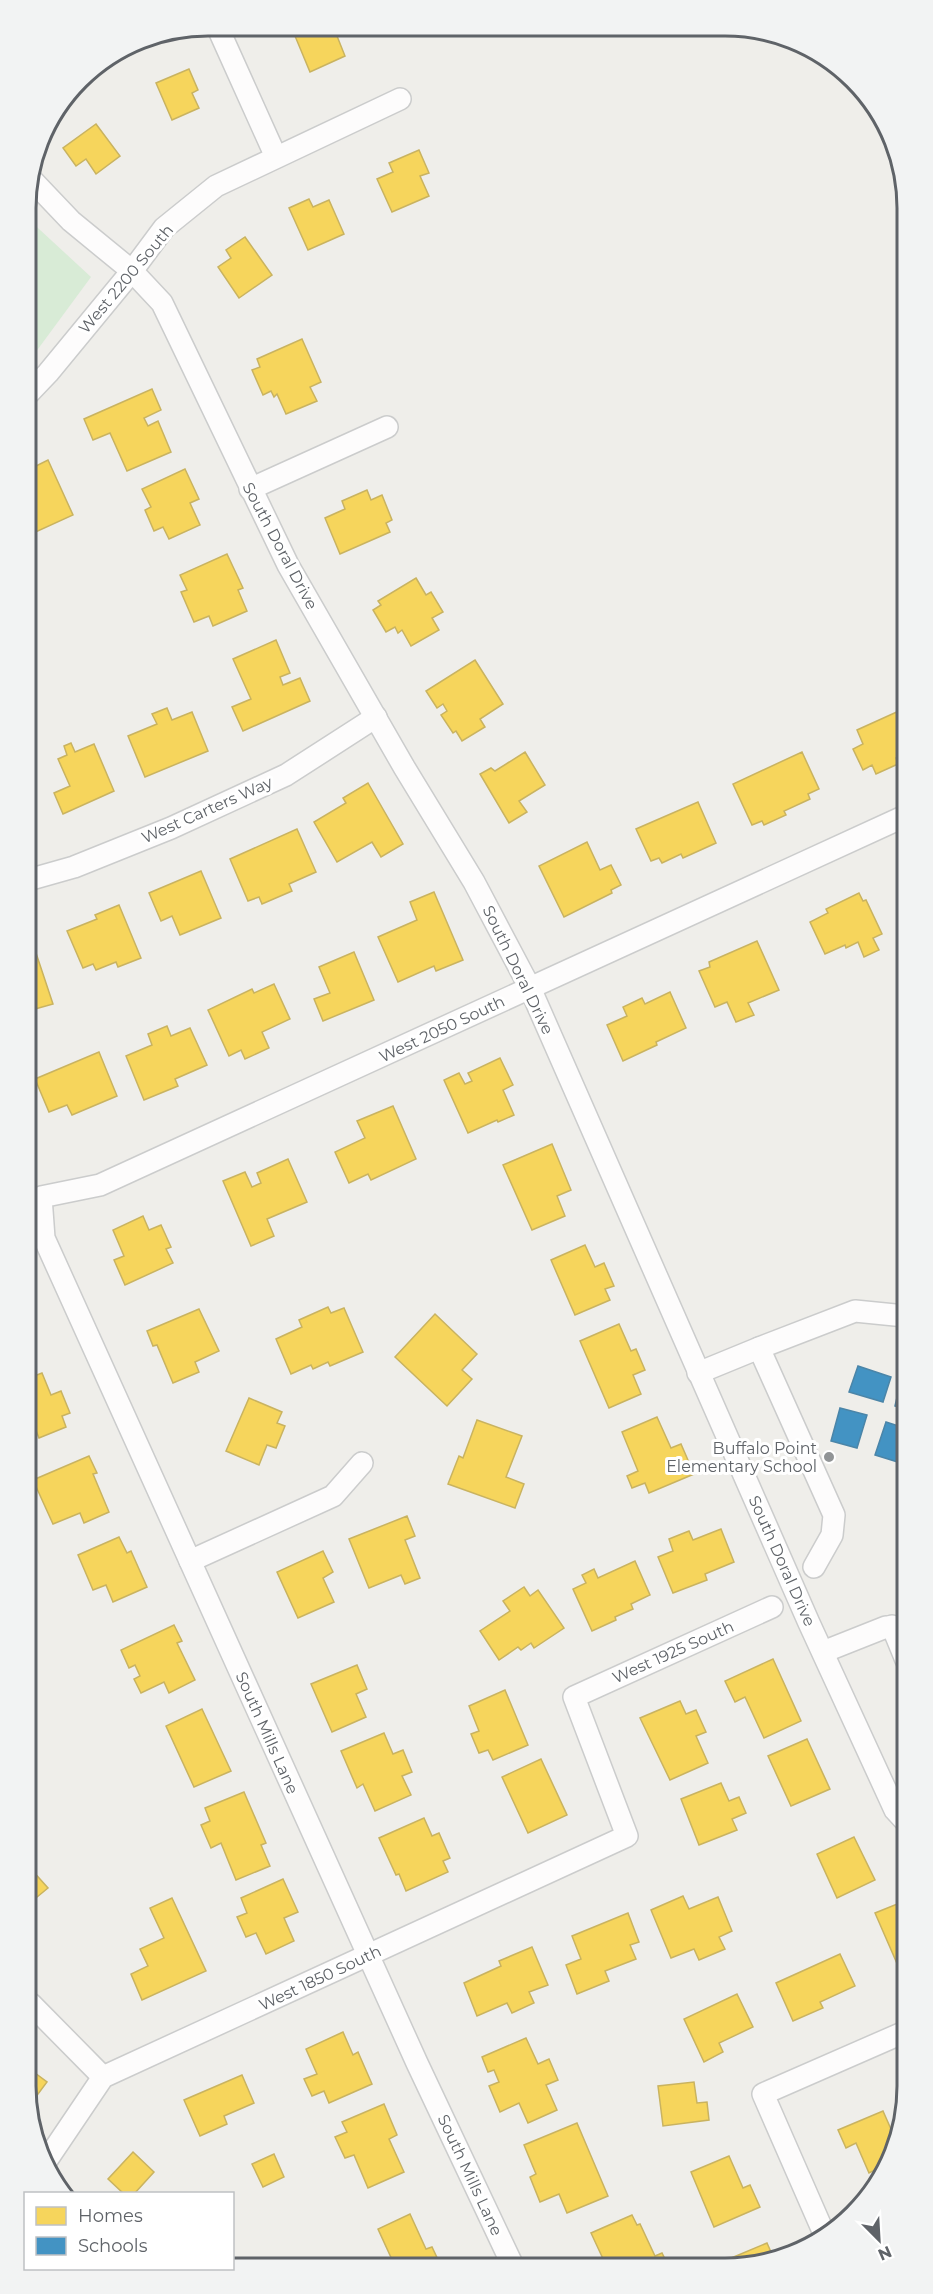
<svg xmlns="http://www.w3.org/2000/svg" width="933" height="2294" viewBox="0 0 933 2294" font-family="Montserrat,sans-serif">
<rect width="100%" height="100%" fill="#efeeea"/>
<!-- green -->
<polygon fill="#d8ebd6" points="26,217 91,277 38,349 26,360"/>
<!-- homes -->
<g fill="#f6d55c" stroke="#c9b360" stroke-width="1.5">
<polygon points="319,26 333,26 345,56 310,72 295,36"/>
<polygon points="189,69 198,90 192,93 199,108 172,120 156,83"/>
<polygon points="96,124 120,156 96,174 86,159 76,166 63,148"/>
<polygon points="419,150 429,173 420,176 429,196 392,212 377,179 393,172 389,163"/>
<polygon points="309,199 313,207 329,200 344,234 308,250 289,208"/>
<polygon points="245,237 272,275 239,298 218,267 231,258 226,250"/>
<polygon points="302,339 321,382 310,387 317,401 286,414 277,394 274,397 271,391 263,395 252,370 260,367 257,359"/>
<polygon points="152,389 161,410 144,418 148,426 158,421 171,452 127,471 110,433 93,440 84,419"/>
<polygon points="48,460 73,515 29,535 27,530 27,475 31,473 30,469"/>
<polygon points="185,469 199,499 190,503 200,525 169,539 163,527 154,531 145,510 151,507 142,489"/>
<polygon points="367,490 371,500 382,495 392,520 386,523 390,532 340,554 325,518 345,509 342,501"/>
<polygon points="227,554 243,588 238,590 247,611 213,626 209,616 194,622 181,592 187,590 180,575"/>
<polygon points="416,578 426,595 431,592 443,612 432,618 439,630 411,646 402,630 398,633 395,627 386,632 373,610 381,605 378,601"/>
<polygon points="276,640 290,673 280,677 283,685 300,678 310,701 243,731 232,707 251,699 233,659"/>
<polygon points="475,660 503,704 480,719 485,727 462,741 456,731 453,733 441,715 447,711 443,704 437,708 426,691"/>
<polygon points="167,708 172,720 192,712 208,751 145,777 128,736 157,724 152,714"/>
<polygon points="901,710 903,715 903,755 896,758 898,764 876,774 872,765 863,770 853,749 863,744 857,730"/>
<polygon points="71,743 75,752 94,744 114,791 63,814 54,793 70,786 58,759 67,755 64,746"/>
<polygon points="525,752 545,785 519,801 527,812 509,823 480,774 491,768 495,771"/>
<polygon points="802,752 819,789 808,794 810,799 784,811 786,815 764,825 762,821 752,825 733,784"/>
<polygon points="368,783 403,844 381,857 372,842 337,862 314,822 346,803 343,798"/>
<polygon points="698,802 716,843 683,858 681,854 662,863 659,858 651,861 636,829"/>
<polygon points="297,829 316,872 289,884 292,891 262,904 259,897 248,901 230,859"/>
<polygon points="587,842 600,870 611,865 621,885 611,890 612,893 564,917 539,866"/>
<polygon points="201,871 221,918 180,935 172,916 161,921 149,893"/>
<polygon points="434,892 463,960 436,971 434,966 398,982 378,937 417,920 410,902"/>
<polygon points="859,893 863,901 866,900 882,934 873,938 879,950 864,957 858,942 846,948 845,945 825,954 810,922 828,913 826,909"/>
<polygon points="119,905 141,958 118,967 116,962 96,970 93,964 83,968 67,931 97,919 95,915"/>
<polygon points="757,941 779,990 748,1003 754,1015 736,1022 727,1002 715,1007 699,971 710,967 709,962"/>
<polygon points="34,947 53,1004 28,1011 28,949"/>
<polygon points="354,952 374,1000 323,1021 314,999 330,993 319,967"/>
<polygon points="274,984 290,1019 262,1032 269,1048 245,1059 241,1050 229,1056 208,1010 252,989 254,993"/>
<polygon points="670,992 686,1028 656,1042 657,1045 623,1061 607,1025 627,1016 623,1007 642,998 645,1004"/>
<polygon points="167,1026 171,1036 190,1028 207,1065 175,1079 178,1086 144,1100 126,1056 152,1045 148,1034"/>
<polygon points="99,1052 117,1096 72,1115 67,1105 49,1112 35,1079"/>
<polygon points="500,1058 513,1085 503,1090 514,1115 498,1122 497,1120 468,1133 444,1080 459,1073 465,1084 472,1081 468,1073"/>
<polygon points="393,1106 416,1159 371,1180 368,1174 349,1183 335,1152 365,1138 357,1121"/>
<polygon points="552,1144 571,1190 557,1196 565,1216 532,1230 503,1165"/>
<polygon points="288,1159 307,1202 267,1219 274,1236 251,1246 223,1181 245,1172 252,1187 261,1183 257,1173"/>
<polygon points="143,1216 149,1230 161,1225 171,1247 166,1249 173,1263 125,1285 114,1260 124,1256 113,1230"/>
<polygon points="585,1245 595,1267 604,1263 614,1286 605,1289 610,1300 575,1315 551,1260"/>
<polygon points="328,1307 331,1313 344,1308 363,1352 330,1366 328,1362 313,1369 311,1365 291,1374 276,1339 302,1327 299,1320"/>
<polygon points="199,1309 219,1351 195,1362 199,1372 173,1383 157,1345 153,1346 147,1331"/>
<polygon points="435,1314 477,1354 462,1370 472,1379 447,1406 395,1357"/>
<polygon points="619,1324 631,1351 636,1349 645,1370 633,1375 641,1394 609,1408 580,1341"/>
<polygon points="42,1373 51,1395 61,1391 70,1413 62,1416 66,1427 39,1438 35,1428 30,1430 29,1378"/>
<polygon points="249,1398 282,1412 277,1423 285,1426 276,1448 267,1445 259,1465 226,1451"/>
<polygon points="657,1417 671,1448 681,1444 694,1474 649,1493 645,1483 632,1488 627,1476 638,1471 622,1432"/>
<polygon points="477,1420 522,1436 506,1477 524,1484 515,1508 448,1484 459,1456 463,1458"/>
<polygon points="89,1456 97,1473 93,1474 109,1512 84,1523 80,1513 53,1524 33,1480"/>
<polygon points="407,1516 415,1536 405,1540 420,1578 405,1584 401,1575 369,1588 349,1539"/>
<polygon points="721,1529 734,1562 705,1574 707,1580 673,1593 658,1557 673,1551 669,1539 689,1531 693,1540"/>
<polygon points="119,1537 127,1553 131,1551 147,1587 113,1602 106,1585 93,1590 78,1555"/>
<polygon points="323,1551 333,1572 323,1578 334,1602 298,1618 277,1572"/>
<polygon points="635,1561 650,1595 631,1604 633,1609 615,1617 616,1620 592,1631 573,1589 586,1583 582,1575 594,1569 598,1578"/>
<polygon points="524,1587 530,1596 538,1590 564,1628 534,1648 531,1643 521,1650 518,1647 499,1660 480,1631 510,1611 503,1601"/>
<polygon points="174,1625 182,1641 177,1643 195,1680 169,1693 164,1682 141,1693 134,1679 140,1676 135,1665 129,1668 121,1650"/>
<polygon points="773,1659 801,1721 764,1738 745,1697 735,1702 725,1681"/>
<polygon points="357,1665 367,1689 356,1694 366,1717 332,1732 311,1684"/>
<polygon points="505,1690 528,1745 493,1760 488,1750 479,1753 471,1734 479,1731 469,1706"/>
<polygon points="680,1701 686,1714 696,1710 706,1732 696,1736 708,1763 670,1780 640,1718"/>
<polygon points="202,1709 231,1771 194,1787 166,1726"/>
<polygon points="384,1733 393,1754 403,1750 412,1772 402,1776 411,1795 375,1811 363,1784 357,1788 341,1751"/>
<polygon points="807,1739 830,1789 791,1806 768,1756"/>
<polygon points="541,1759 567,1815 528,1833 502,1777"/>
<polygon points="721,1783 729,1801 739,1797 746,1813 732,1819 737,1830 699,1845 681,1799"/>
<polygon points="244,1792 266,1843 261,1845 270,1866 236,1880 221,1843 211,1848 201,1825 210,1821 205,1808"/>
<polygon points="424,1818 432,1836 439,1833 450,1858 443,1861 448,1872 406,1891 399,1874 396,1875 379,1838"/>
<polygon points="854,1837 875,1880 837,1898 817,1854"/>
<polygon points="31,1869 48,1888 31,1902"/>
<polygon points="283,1879 298,1912 284,1918 294,1941 266,1954 256,1933 246,1937 237,1917 247,1913 241,1898"/>
<polygon points="683,1896 689,1909 718,1897 732,1931 719,1937 725,1949 699,1960 694,1949 671,1958 651,1910"/>
<polygon points="172,1898 206,1971 142,2000 131,1974 148,1966 140,1949 164,1938 150,1908"/>
<polygon points="907,1900 907,1965 899,1968 875,1913"/>
<polygon points="628,1913 639,1942 630,1945 636,1959 605,1971 609,1981 577,1994 566,1965 581,1959 572,1936"/>
<polygon points="532,1947 548,1985 529,1992 534,2003 512,2013 507,2003 477,2016 464,1983 501,1966 499,1961"/>
<polygon points="840,1954 855,1986 820,2002 823,2008 793,2021 776,1983"/>
<polygon points="737,1994 753,2027 719,2043 723,2052 704,2062 684,2019"/>
<polygon points="343,2032 353,2055 358,2052 372,2084 329,2103 324,2091 312,2096 304,2079 317,2074 306,2049"/>
<polygon points="526,2038 538,2064 549,2059 558,2080 546,2085 557,2110 528,2123 519,2103 500,2112 489,2086 499,2082 494,2070 488,2072 482,2057"/>
<polygon points="31,2070 47,2082 32,2102"/>
<polygon points="242,2075 254,2103 224,2116 227,2124 200,2136 184,2100"/>
<polygon points="694,2082 697,2103 707,2102 709,2120 663,2126 658,2086"/>
<polygon points="384,2104 397,2135 389,2139 404,2172 368,2188 354,2155 345,2158 335,2137 347,2132 342,2122"/>
<polygon points="883,2111 898,2145 896,2149 886,2153 889,2160 887,2164 869,2173 856,2143 846,2148 838,2130"/>
<polygon points="577,2123 608,2196 567,2213 559,2194 540,2202 530,2177 536,2174 524,2145"/>
<polygon points="133,2152 154,2172 134,2194 124,2194 108,2179"/>
<polygon points="274,2154 284,2177 263,2187 252,2164"/>
<polygon points="729,2156 743,2188 750,2185 760,2207 714,2227 691,2172"/>
<polygon points="410,2214 426,2249 432,2247 440,2264 394,2264 378,2229"/>
<polygon points="632,2215 637,2225 640,2224 655,2256 662,2253 667,2263 605,2263 591,2233"/>
<polygon points="767,2243 775,2261 731,2263 729,2259"/>
</g>
<!-- schools -->
<g fill="#4393c3" stroke="#4b85a8" stroke-width="1.5">
<polygon points="858,1366 891,1377 883,1402 849,1392"/>
<polygon points="901,1380 905,1381 905,1409 895,1406"/>
<polygon points="840,1408 867,1415 857,1448 831,1441"/>
<polygon points="886,1422 905,1428 905,1449 901,1463 875,1455"/>
</g>
<g fill="none" stroke-linecap="round" stroke-linejoin="round">
<!-- minor casing -->
<g stroke="#cbcccc" stroke-width="24">
<g id="minor">
<polyline points="217,26 276,157"/>
<polyline points="31,179 71,221 132,271 162,303 288,565 404,767 474,882 530,988 809,1623 895,1810 906,1822"/>
<polyline points="27,395 48,373 132,271 164,228 216,186 400,99"/>
<polyline points="250,489 387,427"/>
<polyline points="28,880 74,867 171,828 286,775 376,717"/>
<polyline points="759,1348 855,1311 905,1316"/>
<polyline points="698,1373 759,1348 834,1515 832,1535 814,1567"/>
<polyline points="190,1561 333,1496 362,1463"/>
<polyline points="892,1626 906,1660"/>
<polyline points="823,1652 886,1627 906,1630"/>
<polyline points="31,2004 103,2077"/>
<polyline points="47,2160 103,2077 627,1836 574,1697 772,1607"/>
<polyline points="826,2238 763,2094 907,2031"/>
<polyline points="512,2264 417,2063 44,1238 41,1197 100,1185 903,817"/>
</g>
</g>
<!-- minor -->
<use href="#minor" stroke="#fdfcfc" stroke-width="21"/>
</g>
<!-- markers -->
<circle fill="#919496" stroke="#fff" stroke-width="2" cx="829" cy="1457" r="6"/>
<g text-anchor="middle" dominant-baseline="central" stroke-width="6" stroke-linejoin="round" paint-order="stroke">
<!-- street labels -->
<g font-size="16" fill="#5f6368" stroke="#fff">
<text transform="translate(126 279) rotate(-50)">West 2200 South</text>
<text transform="translate(280 546) rotate(62)">South Doral Drive</text>
<text transform="translate(207 810) rotate(-24)">West Carters Way</text>
<text transform="translate(518 970) rotate(64)">South Doral Drive</text>
<text transform="translate(442 1029) rotate(-25)">West 2050 South</text>
<text transform="translate(782 1561) rotate(66)">South Doral Drive</text>
<text transform="translate(673 1652) rotate(-24)">West 1925 South</text>
<text transform="translate(267 1733) rotate(66)">South Mills Lane</text>
<text transform="translate(320 1978) rotate(-25)">West 1850 South</text>
<text transform="translate(470 2175) rotate(65)">South Mills Lane</text>
</g>
<!-- poi labels -->
<g font-size="16" fill="#5f6368" stroke="#fff" text-anchor="end">
<text x="817" y="1448">Buffalo Point<tspan x="817" dy="18">Elementary School</tspan></text>
</g>
</g>
<!-- crop -->
<path d="M0 0H933V2294H0ZM208 36H725A172 172 0 0 1 897 208V2086A172 172 0 0 1 725 2258H208A172 172 0 0 1 36 2086V208A172 172 0 0 1 208 36Z" fill="#f2f3f3" fill-rule="evenodd"/>
<path fill="none" stroke="#5f6368" stroke-width="3" d="M208 36H725A172 172 0 0 1 897 208V2086A172 172 0 0 1 725 2258H208A172 172 0 0 1 36 2086V208A172 172 0 0 1 208 36Z"/>
<!-- legend -->
<rect x="24" y="2192" width="210" height="78" fill="#ffffff" stroke="#bfc1c3" stroke-width="1.5"/>
<rect x="36" y="2207" width="30" height="18" fill="#f6d55c" stroke="#bfc1c3" stroke-width="1.5"/>
<text x="78" y="2222" font-size="18" fill="#5f6368">Homes</text>
<rect x="36" y="2237" width="30" height="18" fill="#4393c3" stroke="#bfc1c3" stroke-width="1.5"/>
<text x="78" y="2252" font-size="18" fill="#5f6368">Schools</text>
<!-- north arrow -->
<g transform="translate(879 2240) rotate(156)" stroke="#ffffff" stroke-width="4.5" paint-order="stroke">
<path d="M0-4.5L10 22L0 15L-10 22Z" fill="#5f6368"/>
<text y="-9" font-size="16" font-weight="bold" text-anchor="middle" fill="#5f6368">N</text>
</g>
</svg>
